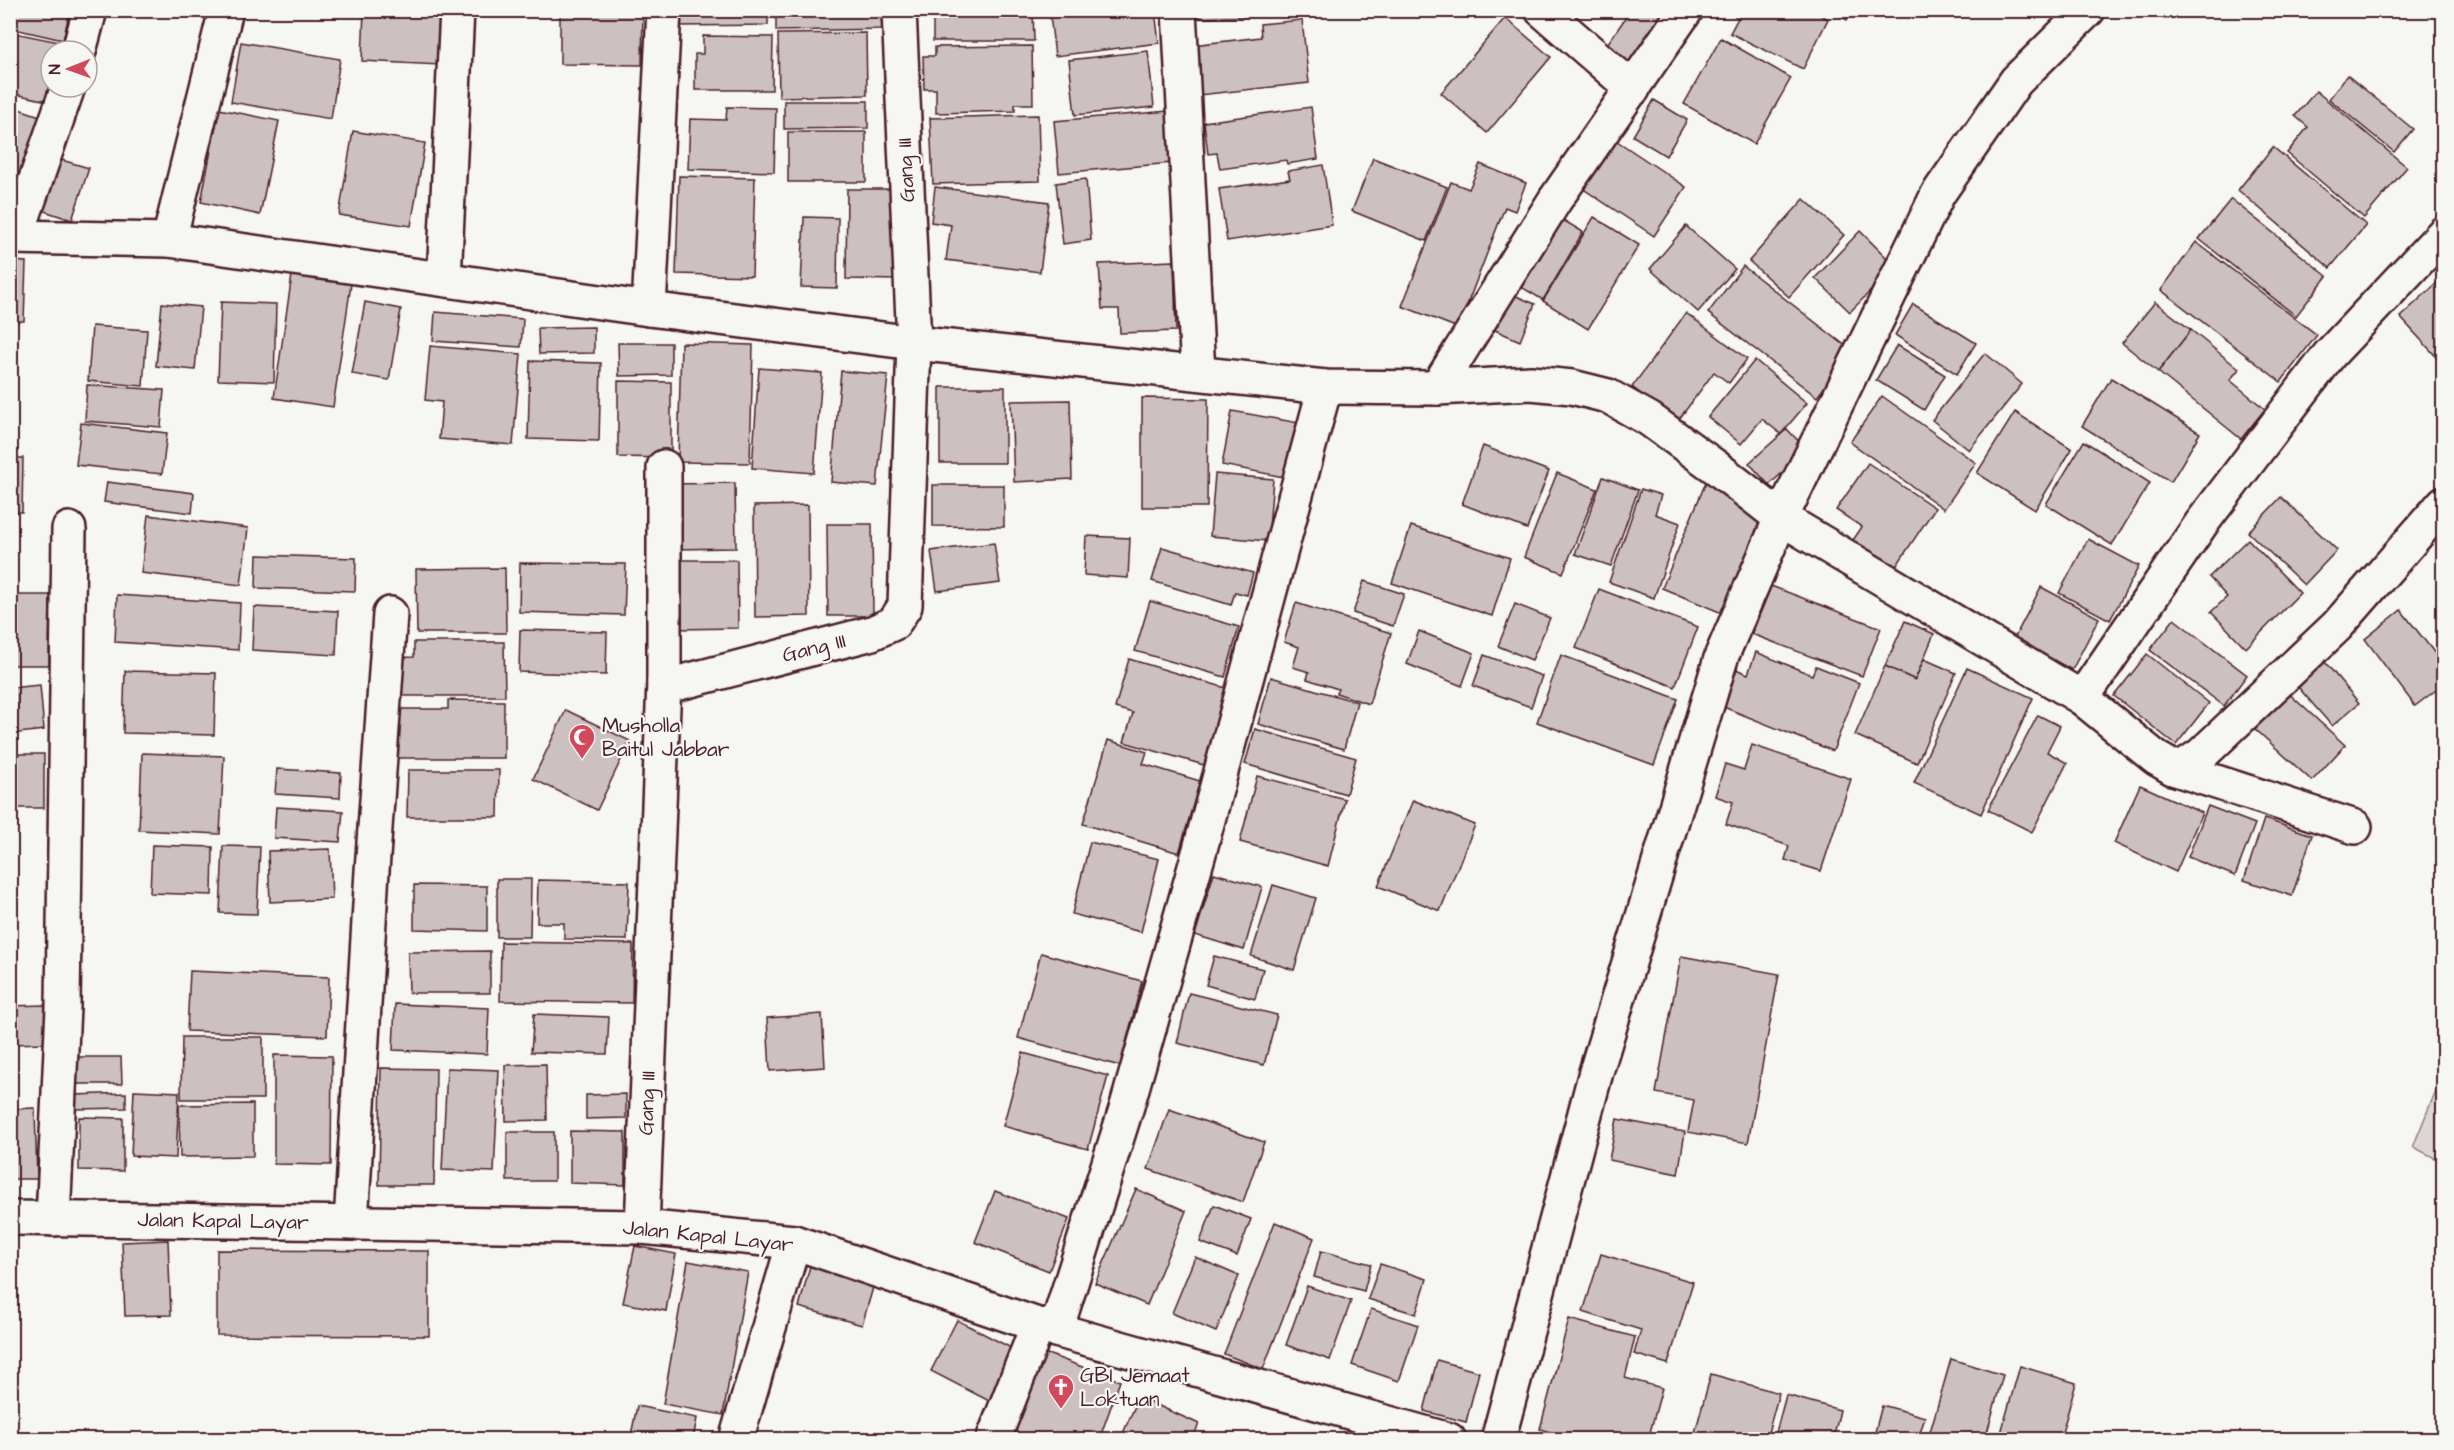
<svg xmlns="http://www.w3.org/2000/svg" width="2454" height="1450" viewBox="0 0 2454 1450" font-family="'Architects Daughter',sans-serif">
<rect width="100%" height="100%" fill="#f6f6f2"/>
<filter id="ink" filterUnits="userSpaceOnUse"><feTurbulence type="fractalNoise" baseFrequency=".0167" numOctaves="2"/><feDisplacementMap in="SourceGraphic" scale="12" xChannelSelector="R" yChannelSelector="G"/><feConvolveMatrix kernelMatrix="1 2 1 2 8 2 1 2 1" color-interpolation-filters="sRGB"/></filter>
<g filter="url(#ink)">
<!-- green -->
<polygon fill="#ddd6d5" stroke="#947a80" stroke-width="1.5" points="2443,1073 2444,1162 2443,1162 2413,1147"/>
<!-- building -->
<g fill="#ccc1c0" stroke="#4a1f2b" stroke-width="1.5">
<polygon points="10,10 70,10 63,40 10,28"/>
<polygon points="364,10 442,14 440,65 362,61"/>
<polygon points="560,10 643,10 642,65 560,64"/>
<polygon points="676,10 768,10 768,25 676,26"/>
<polygon points="776,10 881,10 882,29 776,31"/>
<polygon points="933,10 1033,10 1034,41 933,41"/>
<polygon points="1090,10 1155,10 1159,43 1055,56 1050,15"/>
<polygon points="1200,10 1307,10 1307,15 1200,18"/>
<polygon points="1631,10 1664,10 1673,17 1634,73 1603,50"/>
<polygon points="1726,10 1812,10 1828,19 1803,69 1730,33 1738,18"/>
<polygon points="1829,10 1852,10 1847,20"/>
<polygon points="1505,18 1551,57 1487,133 1441,93"/>
<polygon points="1302,20 1309,83 1199,95 1193,45 1261,37 1260,24"/>
<polygon points="10,32 64,43 63,51 51,51 52,102 10,93"/>
<polygon points="866,33 867,95 779,97 778,34"/>
<polygon points="703,36 773,37 772,90 695,90 695,54 703,54"/>
<polygon points="1721,38 1791,78 1754,144 1684,104"/>
<polygon points="241,42 340,59 331,119 231,102"/>
<polygon points="1032,46 1033,104 1015,104 1015,111 936,113 936,89 924,89 923,56 935,56 935,47"/>
<polygon points="1148,51 1154,107 1075,115 1069,60"/>
<polygon points="2347,75 2413,129 2394,152 2329,99"/>
<polygon points="2316,91 2407,167 2364,218 2287,153 2308,127 2295,116"/>
<polygon points="1654,100 1687,120 1666,156 1633,136"/>
<polygon points="784,101 868,101 868,128 784,129"/>
<polygon points="10,106 46,118 10,221"/>
<polygon points="727,107 776,108 774,172 688,169 690,119 726,120"/>
<polygon points="1311,107 1318,159 1287,164 1286,160 1220,169 1217,153 1208,154 1204,122"/>
<polygon points="219,109 279,121 260,215 201,202"/>
<polygon points="1168,111 1172,163 1059,173 1054,121"/>
<polygon points="1038,115 1040,181 933,184 930,118"/>
<polygon points="353,131 425,143 411,226 339,215"/>
<rect x="788" y="132" width="78" height="50"/>
<polygon points="1614,139 1686,187 1654,236 1582,188"/>
<polygon points="2273,147 2366,225 2330,268 2238,190"/>
<polygon points="48,156 89,168 72,220 32,207"/>
<polygon points="1373,158 1447,187 1426,241 1352,211"/>
<polygon points="1480,164 1526,183 1515,211 1505,207 1458,328 1402,306 1451,182 1469,189"/>
<polygon points="1323,165 1332,225 1227,241 1219,189 1290,179 1288,171"/>
<polygon points="679,176 755,178 752,276 676,274"/>
<polygon points="1086,179 1091,240 1063,244 1056,183"/>
<polygon points="935,187 1049,202 1040,272 946,260 951,225 931,222"/>
<polygon points="847,189 900,189 898,280 846,279"/>
<polygon points="1804,199 1844,235 1789,297 1749,261"/>
<polygon points="2231,199 2327,276 2296,316 2199,239"/>
<polygon points="1553,214 1583,232 1543,300 1513,282"/>
<polygon points="804,217 838,218 837,288 801,287"/>
<polygon points="1594,217 1639,245 1588,329 1543,301"/>
<polygon points="1686,226 1735,269 1698,312 1650,269"/>
<polygon points="1860,231 1895,266 1850,312 1815,278"/>
<polygon points="2196,242 2317,335 2281,382 2161,290"/>
<polygon points="10,261 26,262 24,321 10,321"/>
<polygon points="1174,261 1176,331 1120,333 1119,309 1102,309 1099,264"/>
<polygon points="1743,266 1852,351 1817,397 1708,313"/>
<polygon points="292,275 351,284 333,407 274,398"/>
<polygon points="2438,282 2444,288 2444,365 2400,317"/>
<polygon points="1509,293 1535,304 1520,341 1495,330"/>
<polygon points="221,302 276,304 274,382 218,380"/>
<polygon points="365,302 401,309 389,380 352,374"/>
<polygon points="2155,302 2191,330 2158,372 2122,343"/>
<polygon points="162,303 201,307 195,370 156,366"/>
<polygon points="1913,304 1976,343 1957,374 1895,335"/>
<polygon points="435,312 523,319 521,347 433,341"/>
<polygon points="1686,313 1747,359 1729,383 1714,372 1677,422 1632,387"/>
<polygon points="92,326 147,330 143,386 88,381"/>
<polygon points="594,327 594,353 539,354 538,328"/>
<polygon points="2191,330 2239,369 2230,380 2265,409 2241,439 2158,372"/>
<polygon points="618,343 671,343 671,375 619,376"/>
<polygon points="681,343 753,345 750,463 678,462"/>
<polygon points="1897,345 1945,375 1924,410 1876,380"/>
<polygon points="430,346 521,354 513,445 439,439 442,402 425,400"/>
<polygon points="1985,353 2022,384 1969,450 1932,420"/>
<polygon points="1755,360 1807,403 1781,434 1762,419 1741,444 1708,417"/>
<polygon points="530,361 601,363 599,441 528,439"/>
<polygon points="759,368 822,373 814,473 752,468"/>
<polygon points="841,371 888,375 877,486 831,482"/>
<polygon points="2111,378 2200,433 2171,482 2082,426"/>
<polygon points="618,381 671,382 671,458 618,457"/>
<polygon points="87,385 164,390 161,427 85,421"/>
<rect x="940" y="387" width="65" height="76"/>
<polygon points="1882,396 1976,463 1944,509 1850,442"/>
<polygon points="1142,398 1208,399 1207,507 1142,507"/>
<polygon points="1070,400 1072,479 1014,482 1011,401"/>
<polygon points="1232,411 1299,423 1289,478 1222,465"/>
<polygon points="2015,412 2072,449 2035,510 1977,473"/>
<polygon points="81,423 167,433 162,474 76,465"/>
<polygon points="1787,429 1807,450 1769,485 1749,463"/>
<polygon points="2084,441 2150,483 2112,545 2046,504"/>
<polygon points="1483,446 1549,471 1527,529 1462,504"/>
<polygon points="10,458 23,458 22,512 10,512"/>
<polygon points="1868,463 1935,508 1893,571 1851,543 1862,527 1836,510"/>
<polygon points="1557,473 1597,489 1563,573 1524,557"/>
<polygon points="1215,474 1273,479 1268,541 1210,536"/>
<polygon points="1603,477 1638,490 1611,566 1575,554"/>
<polygon points="107,482 194,493 192,513 104,502"/>
<polygon points="1706,482 1759,523 1722,613 1662,588"/>
<polygon points="735,483 736,548 672,549 672,484"/>
<polygon points="933,485 1004,485 1004,527 933,526"/>
<polygon points="1641,489 1661,495 1655,514 1680,523 1654,598 1609,582"/>
<polygon points="2281,497 2337,550 2304,585 2248,532"/>
<polygon points="808,505 809,616 755,617 754,506"/>
<polygon points="148,515 248,528 241,585 141,573"/>
<polygon points="827,524 872,524 873,616 828,616"/>
<polygon points="1411,526 1510,558 1492,616 1392,583"/>
<polygon points="1086,536 1130,538 1128,578 1084,575"/>
<polygon points="2088,539 2139,566 2110,620 2059,593"/>
<polygon points="2248,539 2300,593 2246,648 2211,612 2227,597 2209,577"/>
<polygon points="994,543 1000,583 937,591 931,551"/>
<polygon points="1162,547 1253,573 1247,595 1235,592 1231,605 1152,581"/>
<polygon points="257,555 356,558 355,591 256,588"/>
<polygon points="675,560 737,560 738,628 676,629"/>
<polygon points="520,563 626,564 624,615 519,612"/>
<polygon points="505,568 506,633 417,633 416,569"/>
<polygon points="1364,581 1404,594 1393,626 1353,613"/>
<polygon points="1771,586 1881,628 1862,676 1752,634"/>
<polygon points="2041,587 2099,618 2072,670 2014,639"/>
<polygon points="1599,589 1698,627 1675,687 1576,648"/>
<polygon points="10,595 50,595 49,665 10,665"/>
<polygon points="117,595 240,603 238,650 115,642"/>
<polygon points="1150,601 1239,627 1225,677 1135,651"/>
<polygon points="1296,603 1391,633 1369,704 1336,693 1338,689 1307,679 1309,672 1293,667 1299,647 1284,642"/>
<polygon points="1515,604 1550,618 1532,660 1498,646"/>
<polygon points="254,607 338,611 336,655 252,650"/>
<polygon points="2401,610 2444,665 2444,684 2415,706 2365,639"/>
<polygon points="2174,619 2247,675 2224,706 2150,650"/>
<polygon points="1905,621 1934,634 1915,680 1885,666"/>
<polygon points="520,630 607,632 606,675 519,672"/>
<polygon points="1419,631 1474,653 1462,686 1407,664"/>
<polygon points="414,642 504,642 505,696 387,696 387,658 414,657"/>
<polygon points="1756,652 1812,675 1816,666 1859,683 1833,751 1721,706 1736,669 1748,674"/>
<polygon points="2147,654 2209,703 2176,745 2114,696"/>
<polygon points="1484,655 1542,676 1531,707 1473,686"/>
<polygon points="1561,655 1678,699 1654,765 1537,722"/>
<polygon points="2319,655 2359,703 2332,726 2291,679"/>
<polygon points="1129,659 1226,688 1204,765 1124,742 1133,713 1115,708"/>
<polygon points="1924,659 1956,673 1917,763 1855,735 1885,666 1915,680"/>
<polygon points="1967,668 2033,698 1981,814 1914,783"/>
<polygon points="125,671 216,673 214,735 123,733"/>
<polygon points="1271,677 1357,702 1344,749 1258,724"/>
<polygon points="40,685 44,730 10,734 10,688"/>
<polygon points="2286,691 2345,745 2312,781 2253,727"/>
<polygon points="448,700 504,701 504,758 384,758 384,709 448,709"/>
<polygon points="566,710 630,741 597,810 533,779"/>
<polygon points="2038,715 2060,726 2047,752 2067,763 2032,832 1988,810"/>
<polygon points="1255,729 1356,758 1346,794 1245,764"/>
<polygon points="1108,740 1147,752 1143,764 1200,781 1179,853 1083,824"/>
<polygon points="1752,745 1851,779 1821,871 1785,860 1789,846 1726,824 1733,802 1715,796 1725,764 1744,770"/>
<polygon points="142,753 224,756 220,834 139,830"/>
<rect x="10" y="754" width="34" height="54"/>
<polygon points="277,769 341,773 340,798 275,794"/>
<polygon points="408,770 499,770 498,817 407,817"/>
<polygon points="1257,776 1345,799 1328,866 1240,842"/>
<polygon points="2140,785 2202,813 2176,872 2114,843"/>
<polygon points="1413,800 1475,825 1440,911 1378,886"/>
<polygon points="2208,806 2255,824 2235,876 2188,857"/>
<polygon points="276,807 343,811 340,842 274,838"/>
<polygon points="2264,819 2312,835 2292,896 2244,880"/>
<polygon points="1090,842 1159,859 1141,932 1072,914"/>
<polygon points="152,845 213,847 212,895 150,893"/>
<polygon points="223,846 260,847 257,914 220,913"/>
<polygon points="330,849 332,899 270,902 268,851"/>
<polygon points="1214,873 1262,887 1244,950 1195,935"/>
<polygon points="497,879 531,879 530,937 497,937"/>
<polygon points="538,880 629,882 627,940 564,939 564,923 537,923"/>
<polygon points="414,885 487,886 487,931 414,929"/>
<polygon points="1273,885 1316,898 1294,970 1251,956"/>
<polygon points="10,912 13,912 14,986 10,986"/>
<polygon points="501,942 633,944 632,1003 500,1001"/>
<polygon points="490,951 490,993 409,993 408,952"/>
<polygon points="1041,953 1142,981 1120,1066 1018,1038"/>
<polygon points="1214,956 1263,969 1255,999 1206,985"/>
<polygon points="1681,956 1779,974 1748,1143 1688,1132 1694,1100 1656,1093"/>
<polygon points="190,971 329,977 327,1036 187,1031"/>
<polygon points="1189,993 1277,1015 1264,1065 1177,1043"/>
<polygon points="395,1004 489,1008 487,1054 393,1050"/>
<polygon points="45,1005 45,1043 10,1044 10,1006"/>
<polygon points="534,1014 609,1017 607,1054 531,1052"/>
<polygon points="822,1014 825,1067 770,1071 767,1018"/>
<polygon points="182,1037 263,1037 263,1099 181,1099"/>
<polygon points="1023,1053 1108,1076 1088,1149 1003,1126"/>
<polygon points="274,1055 332,1056 331,1165 274,1164"/>
<polygon points="74,1057 121,1057 122,1084 74,1084"/>
<polygon points="546,1064 547,1120 506,1121 505,1065"/>
<polygon points="381,1068 436,1069 434,1185 379,1185"/>
<polygon points="447,1068 499,1070 494,1172 442,1170"/>
<polygon points="134,1090 179,1092 176,1158 131,1156"/>
<polygon points="126,1093 126,1108 75,1109 75,1095"/>
<polygon points="626,1094 626,1118 586,1119 586,1095"/>
<polygon points="253,1104 253,1156 180,1157 179,1105"/>
<polygon points="35,1108 37,1179 10,1179 10,1109"/>
<polygon points="1169,1109 1264,1142 1243,1202 1148,1169"/>
<polygon points="79,1117 123,1118 123,1171 79,1170"/>
<polygon points="1617,1119 1685,1132 1678,1174 1609,1160"/>
<polygon points="570,1131 625,1132 625,1185 570,1183"/>
<rect x="507" y="1132" width="47" height="49"/>
<polygon points="1136,1189 1186,1211 1147,1305 1095,1283"/>
<polygon points="995,1191 1069,1219 1049,1271 975,1242"/>
<polygon points="1214,1205 1251,1219 1237,1256 1200,1242"/>
<polygon points="1275,1222 1314,1238 1263,1369 1224,1354"/>
<polygon points="168,1240 171,1315 125,1316 122,1242"/>
<polygon points="635,1246 676,1254 666,1311 623,1303"/>
<polygon points="217,1250 429,1251 429,1336 217,1335"/>
<polygon points="1321,1251 1371,1264 1364,1291 1314,1277"/>
<polygon points="1601,1254 1693,1282 1668,1364 1634,1354 1641,1330 1583,1312"/>
<polygon points="813,1255 877,1274 862,1325 799,1307"/>
<polygon points="1195,1257 1239,1276 1216,1332 1172,1313"/>
<polygon points="688,1261 748,1272 723,1415 663,1404"/>
<polygon points="1380,1264 1427,1279 1416,1314 1368,1299"/>
<polygon points="1307,1286 1351,1301 1330,1360 1286,1345"/>
<polygon points="1371,1309 1418,1325 1399,1381 1352,1365"/>
<polygon points="1569,1319 1635,1337 1625,1378 1662,1388 1648,1440 1577,1440 1540,1429"/>
<polygon points="957,1320 1019,1352 993,1403 931,1371"/>
<polygon points="1034,1349 1120,1381 1099,1440 1001,1440"/>
<polygon points="1951,1359 2003,1375 1985,1440 1928,1439"/>
<polygon points="1437,1360 1479,1372 1466,1422 1424,1411"/>
<polygon points="2020,1366 2076,1383 2060,1440 1999,1440"/>
<polygon points="1711,1374 1779,1393 1766,1440 1693,1440"/>
<polygon points="1786,1395 1840,1410 1833,1440 1774,1440"/>
<polygon points="1139,1397 1199,1424 1192,1440 1120,1440"/>
<polygon points="1882,1405 1925,1417 1918,1440 1873,1440"/>
<polygon points="637,1406 697,1418 693,1440 630,1440"/>
</g>
<g fill="none" stroke-linecap="round" stroke-linejoin="round">
<!-- street casing -->
<g stroke="#4a1f2b" stroke-width="38">
<g id="street">
<polyline points="1179,10 1198,373"/>
<polyline points="1542,10 1633,89"/>
<polyline points="79,51 90,10"/>
<polyline points="10,237 169,240 649,309 914,343 1325,387 1437,388 1531,383 1572,387 1608,396 1649,419 1717,468 1781,518 2082,698 2156,758 2173,768 2186,765 2201,755 2337,626 2444,503"/>
<polyline points="16,237 68,87"/>
<polyline points="169,240 226,10"/>
<polyline points="444,279 457,10"/>
<polyline points="649,309 664,10"/>
<polyline points="1437,388 1555,200 1686,10"/>
<polyline points="664,682 664,467"/>
<polyline points="2082,698 2201,524 2330,354 2444,233"/>
<polyline points="2173,768 2355,827"/>
<polyline points="10,1218 642,1227 794,1242 1038,1325 1449,1440"/>
<polyline points="53,1219 63,1007 69,529"/>
<polyline points="351,1223 372,871 390,614"/>
<polyline points="642,1227 664,682 679,683 872,633 894,623 905,606 914,343 899,10"/>
<polyline points="1056,1330 1127,1106 1199,853 1325,387"/>
<polyline points="736,1440 794,1242"/>
<polyline points="993,1440 1038,1325"/>
<polyline points="1498,1440 1596,1072 1722,655 1781,518 1938,194 2016,81 2088,10"/>
</g>
</g>
<!-- street -->
<use href="#street" stroke="#f6f6f2" stroke-width="33"/>
</g>
</g>
<!-- icons -->
<defs>
<g id="mosque-pin" transform="scale(1.35)"><path d="M0 17L-7.5 6A9.5 9.5 0 1 1 7.5 6Z" fill="#d1495b" stroke="#f6f6f2"/><path d="M3.5-4.9A6 6 0 1 0 3.5 4.9A5 5 0 1 1 3.5-4.9Z" fill="#fff"/></g>
<g id="church-pin" transform="scale(1.35)"><path d="M0 17L-7.5 6A9.5 9.5 0 1 1 7.5 6Z" fill="#d1495b" stroke="#f6f6f2"/><path d="M-1.2-6h2.4v3.5h3.3v2.4h-3.3V6h-2.4V-.1h-3.3v-2.4h3.3Z" fill="#fff"/></g>
</defs>
<g fill-rule="evenodd">
<use href="#mosque-pin" x="582" y="737"/>
<use href="#church-pin" x="1061" y="1387"/>
</g>
<g text-anchor="middle" dominant-baseline="central" stroke-width="4.5" stroke-linejoin="round" paint-order="stroke">
<!-- street labels -->
<g font-size="21" fill="#4a1f2b" stroke="#f6f6f2">
<text transform="translate(906 170) rotate(-93)">Gang III</text>
<text transform="translate(814 648) rotate(-14)">Gang III</text>
<text transform="translate(647 1103) rotate(-88)">Gang III</text>
<text transform="translate(223 1221) rotate(1)">Jalan Kapal Layar</text>
<text transform="translate(708 1236) rotate(6)">Jalan Kapal Layar</text>
</g>
<!-- poi labels -->
<g font-size="21" fill="#4a1f2b" stroke="#f6f6f2" text-anchor="start">
<text x="602" y="725">Musholla<tspan x="602" dy="24">Baitul Jabbar</tspan></text>
<text x="1080" y="1375">GBI Jemaat<tspan x="1080" dy="24">Loktuan</tspan></text>
</g>
</g>
<!-- margin -->
<rect width="2454" height="1450" fill="none" stroke="#f6f6f2" stroke-width="36"/>
<rect x="18" y="18" width="2418" height="1414" fill="none" stroke="#4a1f2b" stroke-width="2" filter="url(#ink)"/>
<!-- north arrow -->
<g transform="translate(69 69) rotate(269)"><circle r="28" fill="#f6f6f2" stroke="#b1a0a2" stroke-width="1.5"/>
<path d="M0-4.5L10 22L0 15L-10 22Z" fill="#d1495b"/>
<text y="-9" font-size="16" font-weight="bold" text-anchor="middle" fill="#4a1f2b">N</text>
</g>
</svg>
